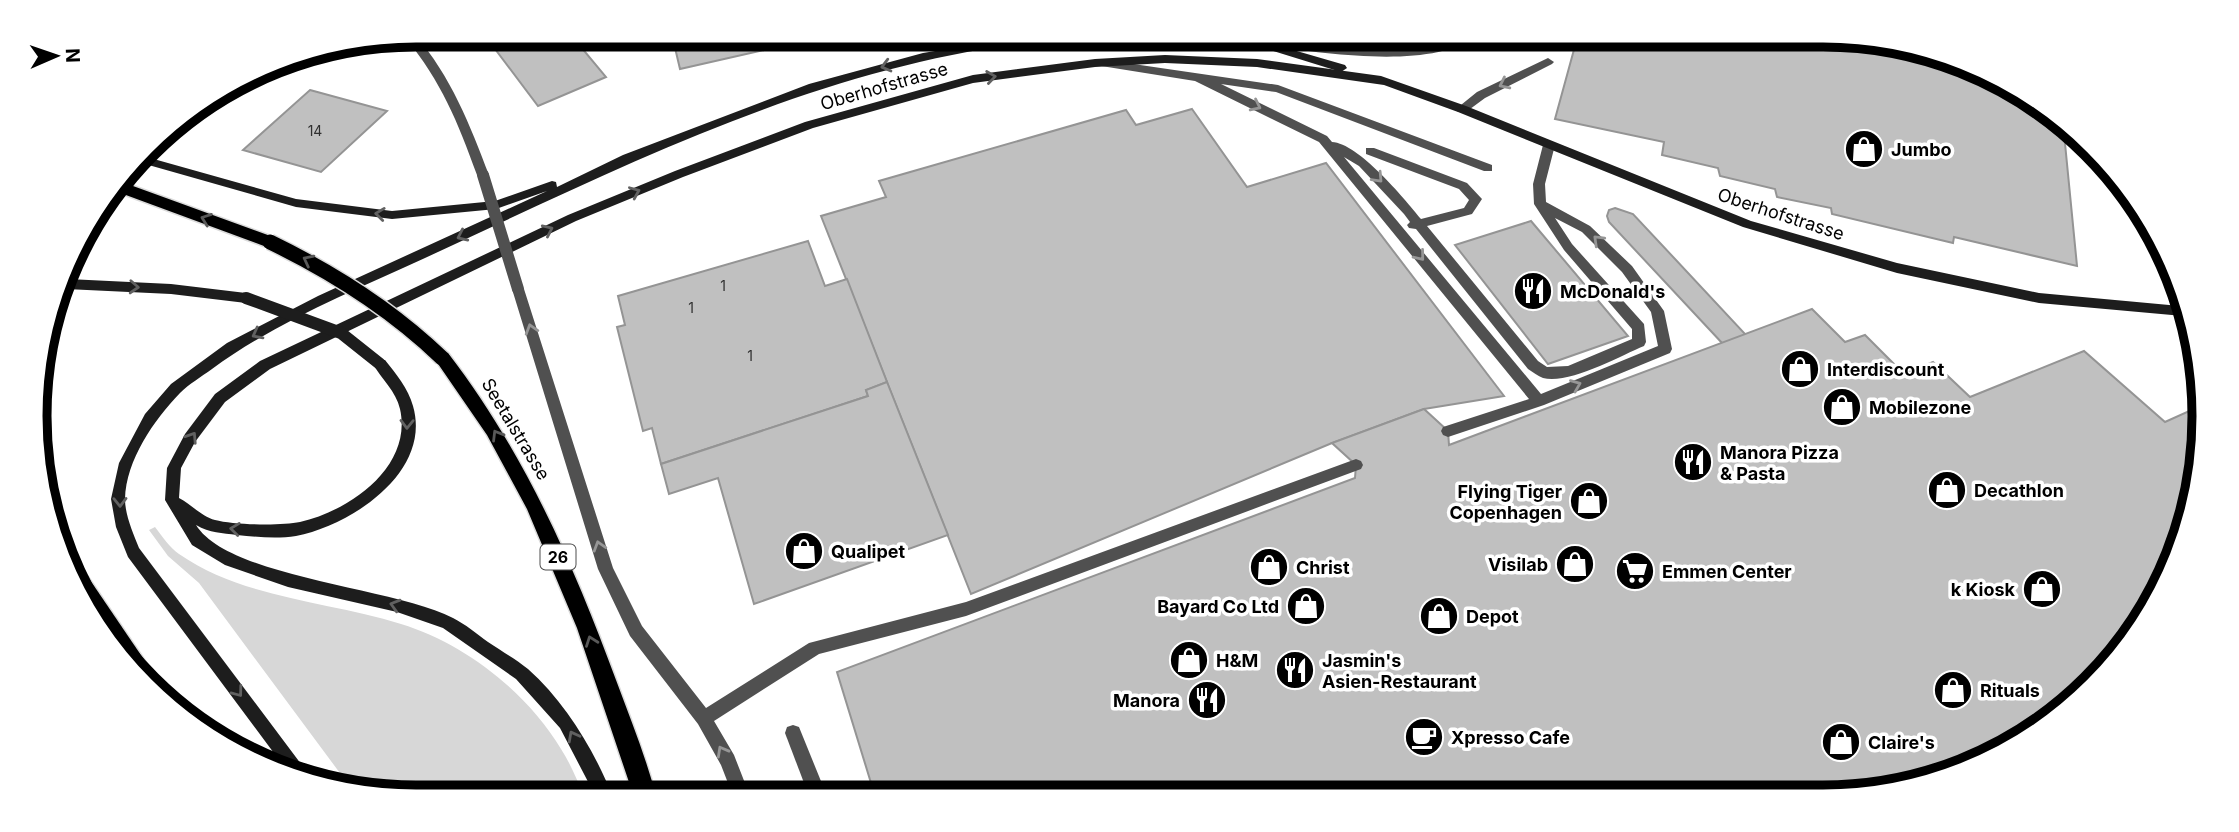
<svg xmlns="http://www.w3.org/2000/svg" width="2239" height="832" viewBox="0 0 2239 832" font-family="Inter,sans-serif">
<rect width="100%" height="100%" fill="#fff"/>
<!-- green -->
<path fill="#d7d7d7" d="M155,527C162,536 170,548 179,554C244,599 328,601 401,624C464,643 527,692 561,749C571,764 577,781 585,797H416L351,788L199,583L168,556L149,530Z"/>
<!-- building -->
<g fill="#c0c0c0" stroke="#949494" stroke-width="2">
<polygon points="491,35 571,35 606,77 538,106 486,37"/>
<polygon points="672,35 760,35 764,50 680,69"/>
<polygon points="760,35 833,35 764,50"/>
<polygon points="1578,35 1823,35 1922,48 2055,114 2063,123 2077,266 1954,237 1953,243 1832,214 1831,208 1777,197 1775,189 1720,176 1718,168 1662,155 1664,142 1555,119"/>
<polygon points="310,90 387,111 321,172 243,150"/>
<polygon points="1192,109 1247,187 1326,163 1504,396 1424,409 1332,443 971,594 821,216 886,197 879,181 1126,110 1136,125"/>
<polygon points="1615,208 1633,214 1746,335 1723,344 1609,222 1607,216 1609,210"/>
<polygon points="1531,221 1628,336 1548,364 1455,245"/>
<polygon points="808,241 825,286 847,279 887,382 866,390 868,396 661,464 652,428 643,431 617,327 625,325 618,296"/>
<polygon points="1812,309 1845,342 1865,335 1904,374 1933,362 1970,397 2084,351 2165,422 2198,407 2191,515 2140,627 2075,702 1991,758 1873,794 875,796 837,672 1355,478 1356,465 1332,443 1424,409 1448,431 1449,445"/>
<polygon points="887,382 948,535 754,604 718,478 669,494 661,464 868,396 866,390"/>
</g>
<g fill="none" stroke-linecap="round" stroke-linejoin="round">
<!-- primary casing -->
<g stroke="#dbdbdb" stroke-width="3">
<g id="primary">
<polygon points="122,182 276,238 278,242 276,246 264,246 115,191"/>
<path d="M442,351L448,353C524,452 573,563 616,680C630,718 646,757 656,796L634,797L577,628L527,509L487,435L434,358L436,353Z"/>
<polygon points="81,574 88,577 147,664 150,671 147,678 101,629 78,576"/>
</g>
</g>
<!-- lane -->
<g fill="#505050" fill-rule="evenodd">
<path d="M415,35C451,76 470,125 489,175L487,178H479L477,175C457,120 442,83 405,37Z"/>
<path d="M1462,35H1475C1434,74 1299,50 1245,42L1240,39L1245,36C1305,43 1408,64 1462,35Z"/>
<polygon points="1548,58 1554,62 1552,64 1485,98 1466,112 1458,112 1456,109 1477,92"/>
<path d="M1099,59L1278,85L1492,165V171H1484L1276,92L1221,84L1327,136L1332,142C1358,143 1404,198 1421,219L1464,208L1469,200L1459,189L1366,154V148H1374L1467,183L1482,199L1472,214L1427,226L1538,361L1547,367L1568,366L1632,339V329L1564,250L1534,204L1533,184L1543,145L1549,141L1553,142L1555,145L1545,184L1546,202L1590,226L1632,266L1664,311L1672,349L1670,353L1544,405L1448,437L1443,435L1441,431L1443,427L1529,399L1319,142L1195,81L1095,65L1093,63ZM1344,157L1359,166L1404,214L1410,222L1407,225L1409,228L1416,229L1528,369C1533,372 1538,376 1543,378C1568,385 1620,356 1644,346L1646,342L1644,324L1572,244L1555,218L1582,232L1622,272L1651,312L1658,346L1541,394Z"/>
<polygon points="518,284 524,289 613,568 642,626 706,708 809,643 966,602 1356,459 1361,461 1363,465 1361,469 966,616 819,654 714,721 734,755 750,796 733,796 721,765 698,724 630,636 598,569 512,289"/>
<polygon points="793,725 799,727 827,796 809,796 785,733 787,727"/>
</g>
<!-- secondary -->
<g fill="#1d1d1d" fill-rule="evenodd">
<path d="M1031,35H1078L1073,38C838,56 635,161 425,258C353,291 276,322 212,369C201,377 189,384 180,393C154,420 126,460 125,499C125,515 133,533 139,548L310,776L308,779L285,768L128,557L116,527L111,499L119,463L145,414L171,384L227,343L318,296L547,191L496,209L392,219L296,207L138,162L143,156L296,199L392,211L495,201L552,181L556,182L557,187L623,155L809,84L923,53Z"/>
<polygon points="1185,35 1245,36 1345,65 1347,68 1341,72 1244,42 1190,38"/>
<path d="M1165,55L1257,59L1381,76L1466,106L1751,221L1897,263L2039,293L2180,306L2183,316L2039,303L1897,273L1743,227L1458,112L1384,85L1257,67L1165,63L1095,67L973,83L813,128L683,177L576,221L270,369L225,402L195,442L181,468L179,498C191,504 202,517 215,520C234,525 281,526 300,522C349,511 413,467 400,409C396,391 382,380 373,364L375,360H385C396,374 408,388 413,406C432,472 352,525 296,536C277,539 257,537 237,535C222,533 210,533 196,525C229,578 393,587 453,618C465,624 477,634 488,642C501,651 516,659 528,669C566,703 594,750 613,797H596L560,728L516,679L443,628L397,612L288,587L225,565L192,545L165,500L167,468L185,434L215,394L260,361L568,215L675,171L805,122L973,75L1095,59Z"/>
<polygon points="68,279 171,284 246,293 253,298 246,303 171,294 66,289"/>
</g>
<!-- primary -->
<use href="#primary" fill="#000" fill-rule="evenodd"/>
<!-- primary-bridge casing -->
<g stroke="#dbdbdb" stroke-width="18" stroke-linecap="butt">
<path id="primary-bridge" d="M270,242C334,273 391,309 442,358"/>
</g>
<!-- lane-bridge -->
<polyline stroke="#505050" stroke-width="12" points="483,175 518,289"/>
<!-- secondary-bridge -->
<polyline stroke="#1d1d1d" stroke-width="12" points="246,298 341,333 380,364"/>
<!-- primary-bridge -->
<use href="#primary-bridge" stroke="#000" stroke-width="15"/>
</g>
<!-- one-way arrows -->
<defs><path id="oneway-chevron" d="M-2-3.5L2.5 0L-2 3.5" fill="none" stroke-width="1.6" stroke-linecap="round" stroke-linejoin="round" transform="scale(1.75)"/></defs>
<g stroke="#616161">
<use href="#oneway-chevron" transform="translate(886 66) rotate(165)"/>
<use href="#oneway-chevron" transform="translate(991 77) rotate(-8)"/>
<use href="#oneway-chevron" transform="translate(635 192) rotate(-23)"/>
<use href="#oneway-chevron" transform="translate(380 214) rotate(-173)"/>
<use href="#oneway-chevron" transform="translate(548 230) rotate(-25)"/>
<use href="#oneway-chevron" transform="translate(462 236) rotate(155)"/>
<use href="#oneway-chevron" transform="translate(134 287) rotate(3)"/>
<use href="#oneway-chevron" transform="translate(257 334) rotate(152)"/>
<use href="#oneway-chevron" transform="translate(407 424) rotate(91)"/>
<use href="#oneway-chevron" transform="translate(192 437) rotate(-57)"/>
<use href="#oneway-chevron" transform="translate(120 502) rotate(89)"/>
<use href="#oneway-chevron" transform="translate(235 529) rotate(-173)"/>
<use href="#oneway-chevron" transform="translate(395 605) rotate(-164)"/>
<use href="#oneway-chevron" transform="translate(238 692) rotate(53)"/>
<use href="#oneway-chevron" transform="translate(573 736) rotate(-118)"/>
</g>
<g stroke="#969696">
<use href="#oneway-chevron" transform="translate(1504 84) rotate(154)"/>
<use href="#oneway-chevron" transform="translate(1256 106) rotate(26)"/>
<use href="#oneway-chevron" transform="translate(1378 178) rotate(47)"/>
<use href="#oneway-chevron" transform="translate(1598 240) rotate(-136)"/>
<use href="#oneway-chevron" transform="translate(1420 256) rotate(51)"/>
<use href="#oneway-chevron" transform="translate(531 329) rotate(-107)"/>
<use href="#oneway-chevron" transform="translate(1576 385) rotate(-22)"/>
<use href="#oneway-chevron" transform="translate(599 546) rotate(-107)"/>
<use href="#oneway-chevron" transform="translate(722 751) rotate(-119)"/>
</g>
<g stroke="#595959">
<use href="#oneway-chevron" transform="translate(206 219) rotate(-160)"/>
<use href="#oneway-chevron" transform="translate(308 260) rotate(-153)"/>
<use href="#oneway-chevron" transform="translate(497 435) rotate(-121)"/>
<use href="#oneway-chevron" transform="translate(591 641) rotate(-110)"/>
</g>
<!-- icons -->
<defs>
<g id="shop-disc" transform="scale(2.0125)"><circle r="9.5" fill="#000" stroke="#fff"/><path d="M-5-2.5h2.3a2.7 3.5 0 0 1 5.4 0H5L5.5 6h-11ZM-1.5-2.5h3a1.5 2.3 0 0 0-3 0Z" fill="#fff"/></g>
<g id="restaurant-disc" transform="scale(2.0125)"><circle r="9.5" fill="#000" stroke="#fff"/><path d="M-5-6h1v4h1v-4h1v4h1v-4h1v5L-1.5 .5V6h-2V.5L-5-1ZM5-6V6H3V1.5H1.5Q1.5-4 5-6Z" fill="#fff"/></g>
<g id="supermarket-disc" transform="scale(2.0125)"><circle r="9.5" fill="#000" stroke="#fff"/><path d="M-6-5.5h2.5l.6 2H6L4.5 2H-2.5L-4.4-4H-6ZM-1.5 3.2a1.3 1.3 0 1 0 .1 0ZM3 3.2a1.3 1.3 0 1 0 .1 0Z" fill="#fff"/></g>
<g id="cafe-disc" transform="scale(2.0125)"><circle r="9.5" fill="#000" stroke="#fff"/><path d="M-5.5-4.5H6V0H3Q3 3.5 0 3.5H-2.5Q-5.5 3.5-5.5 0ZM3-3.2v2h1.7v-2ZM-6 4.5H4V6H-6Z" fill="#fff"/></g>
</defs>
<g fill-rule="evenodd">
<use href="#shop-disc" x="1864" y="149"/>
<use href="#restaurant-disc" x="1533" y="291"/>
<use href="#shop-disc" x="1800" y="369"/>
<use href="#shop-disc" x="1842" y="407"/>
<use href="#restaurant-disc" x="1693" y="462"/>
<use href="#shop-disc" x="1947" y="490"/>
<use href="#shop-disc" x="1589" y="501"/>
<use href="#shop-disc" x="804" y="551"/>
<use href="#shop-disc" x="1575" y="564"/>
<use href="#shop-disc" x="1269" y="567"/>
<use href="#supermarket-disc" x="1635" y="571"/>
<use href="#shop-disc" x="2042" y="589"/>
<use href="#shop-disc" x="1306" y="606"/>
<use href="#shop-disc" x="1439" y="616"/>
<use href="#shop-disc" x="1189" y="660"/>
<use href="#restaurant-disc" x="1295" y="670"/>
<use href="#shop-disc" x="1953" y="690"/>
<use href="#restaurant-disc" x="1207" y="700"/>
<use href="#cafe-disc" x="1424" y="737"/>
<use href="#shop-disc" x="1841" y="742"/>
</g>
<g text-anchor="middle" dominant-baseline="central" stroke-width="7" stroke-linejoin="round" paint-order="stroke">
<!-- number labels -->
<g font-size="14" fill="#303030">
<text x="315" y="130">14</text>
<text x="723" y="285">1</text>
<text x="691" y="307">1</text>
<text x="750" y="355">1</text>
</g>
<!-- shield labels -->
<rect fill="#fff" stroke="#4c4c4c" stroke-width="2" x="540.5" y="544.5" width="35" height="25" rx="5"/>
<g font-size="16" font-weight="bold" fill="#000">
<text x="558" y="557">26</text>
</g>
<!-- street labels -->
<g font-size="18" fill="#000" stroke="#fff">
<text transform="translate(884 86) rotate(-16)">Oberhofstrasse</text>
<text transform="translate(1781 214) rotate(18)">Oberhofstrasse</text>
<text transform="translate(516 429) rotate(59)">Seetalstrasse</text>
</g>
<!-- poi labels -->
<g font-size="18" font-weight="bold" fill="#000" stroke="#fff" text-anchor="start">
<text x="1891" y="149">Jumbo</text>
<text x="1560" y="291">McDonald's</text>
<text x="1827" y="369">Interdiscount</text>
<text x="1869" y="407">Mobilezone</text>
<text x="1720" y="452">Manora Pizza<tspan x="1720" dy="21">&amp; Pasta</tspan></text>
<text x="1974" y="490">Decathlon</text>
<text x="1562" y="491" text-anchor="end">Flying Tiger<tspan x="1562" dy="21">Copenhagen</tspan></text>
<text x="831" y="551">Qualipet</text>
<text x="1548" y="564" text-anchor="end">Visilab</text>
<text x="1296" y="567">Christ</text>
<text x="1662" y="571">Emmen Center</text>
<text x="2015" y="589" text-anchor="end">k Kiosk</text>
<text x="1279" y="606" text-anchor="end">Bayard Co Ltd</text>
<text x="1466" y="616">Depot</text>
<text x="1216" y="660">H&amp;M</text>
<text x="1322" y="660">Jasmin's<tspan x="1322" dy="21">Asien-Restaurant</tspan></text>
<text x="1980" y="690">Rituals</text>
<text x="1180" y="700" text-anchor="end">Manora</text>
<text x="1451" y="737">Xpresso Cafe</text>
<text x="1868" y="742">Claire's</text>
</g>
</g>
<!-- crop -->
<path d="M0 0H2239V832H0ZM416 47H1823A369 369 0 0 1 2192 416V416A369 369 0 0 1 1823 785H416A369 369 0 0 1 47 416V416A369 369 0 0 1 416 47Z" fill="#fff" fill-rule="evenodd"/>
<path fill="none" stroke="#000" stroke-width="9" d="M416 47H1823A369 369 0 0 1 2192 416V416A369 369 0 0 1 1823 785H416A369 369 0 0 1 47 416V416A369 369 0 0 1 416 47Z"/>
<!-- north arrow -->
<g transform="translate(56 56) rotate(88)" stroke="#ffffff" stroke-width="5" paint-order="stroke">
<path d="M0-5L12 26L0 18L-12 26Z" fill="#000000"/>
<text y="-10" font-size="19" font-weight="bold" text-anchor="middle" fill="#000000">N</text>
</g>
</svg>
